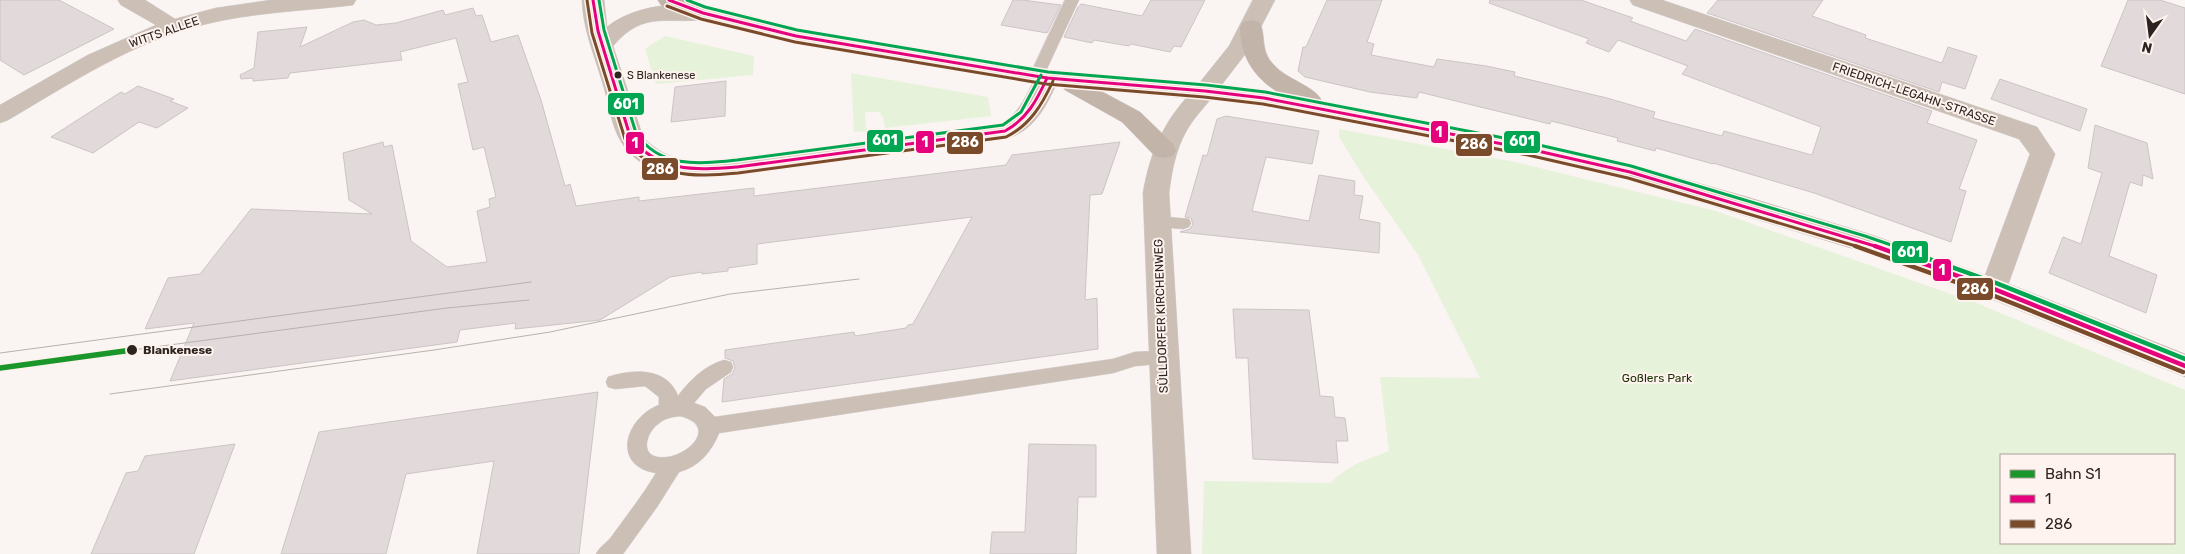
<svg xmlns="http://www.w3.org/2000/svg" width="2185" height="554" viewBox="0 0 2185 554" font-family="Rubik,sans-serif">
<rect width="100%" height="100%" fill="#faf4f2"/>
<!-- green -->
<g fill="#e7f2da" fill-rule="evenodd">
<polygon points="665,36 754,56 753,75 656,84 645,49"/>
<polygon points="851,73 988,97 991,116 885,128 883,116 881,116 880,112 865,112 866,128 873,131 854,132"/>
<path d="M1339,129L1515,162L1716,211L1979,304L2185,390V554H1202L1204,481L1330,483C1352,463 1363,461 1389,451L1380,377L1480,378L1418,255L1363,176L1339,137ZM2001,455H2174V543H2001Z"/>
</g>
<!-- building -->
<g fill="#e2d9da" stroke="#ccc4c5">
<polygon points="0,0 59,0 114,29 24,75 0,60"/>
<polygon points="1013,0 1022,0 1061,5 1047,33 1001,25"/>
<polygon points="1151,0 1205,0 1181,47 1174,46 1170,52 1131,44 1129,46 1094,40 1092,43 1064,37 1078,7 1081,4 1142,16"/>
<polygon points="1327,0 1382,0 1367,42 1374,44 1371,55 1434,67 1437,59 1486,66 1515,72 1514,76 1607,98 1655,112 1653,118 1722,136 1724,131 1812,155 1821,127 1682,74 1688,66 1618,40 1609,52 1586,43 1589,39 1489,3 1490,0 1581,0 1633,18 1630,21 1686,41 1695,29 1932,111 1927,123 1977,140 1959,189 1966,191 1951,242 1814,193 1713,163 1713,164 1656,148 1655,151 1617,141 1618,138 1551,121 1550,124 1419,92 1417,98 1370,92 1305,77 1298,71 1303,47 1306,47"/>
<polygon points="1718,0 1823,0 1812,16 1866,35 1865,38 1942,63 1948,47 1977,56 1965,89 1942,82 1939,92 1707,13"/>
<polygon points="2128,0 2160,0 2185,8 2185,94 2101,66"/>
<polygon points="473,8 476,16 482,15 491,42 518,35 541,100 565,186 570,184 576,206 639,197 639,201 754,188 754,196 1006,165 1012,155 1120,142 1102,194 1090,195 1085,300 1097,298 1098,349 722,402 724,379 732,374 735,368 733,361 725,358 725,350 854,332 855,336 906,328 908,325 913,324 972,217 757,244 757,264 728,268 728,271 702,274 702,272 670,277 600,320 515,329 516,323 460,330 457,342 170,381 194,323 145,329 168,278 200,274 251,209 372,214 349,200 343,153 383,142 384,147 392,145 411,241 447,267 487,262 477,211 490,207 489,199 496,197 484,147 473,150 458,84 468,82 456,38 400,52 402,60 290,73 288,78 253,81 253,78 241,79 240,75 254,68 258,32 307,27 300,47 353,22 364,20 376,25 396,23 443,10 445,15"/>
<polygon points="2000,79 2087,109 2080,131 1991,99"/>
<polygon points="726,81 725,116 671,122 675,87"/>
<polygon points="138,86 174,99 170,101 188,108 157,128 139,122 93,153 51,137 121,92 125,94"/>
<polygon points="1226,116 1319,131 1312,164 1266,157 1252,211 1309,221 1319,175 1355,181 1354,195 1363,196 1359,219 1380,223 1379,253 1180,232 1190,229 1193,224 1191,218 1185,217 1203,155 1207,156 1217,119"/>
<polygon points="2095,125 2147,143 2153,179 2143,175 2142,186 2130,182 2109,256 2157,275 2146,313 2049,273 2063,237 2081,244 2102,173 2088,168"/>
<polygon points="1233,309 1309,310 1320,396 1333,397 1335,417 1345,418 1348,441 1336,441 1338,463 1253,459 1248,358 1236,358"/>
<polygon points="598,392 579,554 477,554 494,461 406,474 386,554 281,554 319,432"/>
<polygon points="235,444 194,554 91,554 126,473 138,471 145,456"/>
<polygon points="1029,444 1096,445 1096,497 1078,497 1076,554 990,554 992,532 1025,532"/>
</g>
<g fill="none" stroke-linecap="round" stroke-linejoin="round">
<!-- service casing -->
<g stroke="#d4cfcd" stroke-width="1">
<g id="service">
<polygon points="1065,0 1079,0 1043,77 1041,80 1031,80 1029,77"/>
<polygon points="1157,216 1189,219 1191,223 1189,227 1183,229 1151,226 1149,222 1151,218"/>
<path d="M1163,351L1170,353L1172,358L1170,363L1135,366L1113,373L719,433C711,452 700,466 679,472L657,507L623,554H596C600,546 607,543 612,536C627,515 643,495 656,473C611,466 625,418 659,405V397L645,386L615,389L608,387L606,382L608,377C633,369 667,367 678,396C690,380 704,366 724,360L731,362L733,367L731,372L706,389L694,403L705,407L715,417L1113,359L1135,352ZM680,416C722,426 684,462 657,457C639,453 648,431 658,424C665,418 672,417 680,416Z"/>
</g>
</g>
<!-- minor casing -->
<g stroke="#d4cfcd" stroke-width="1">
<g id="minor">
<path d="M118,0H145L175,19L216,8L271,0H356L353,5L345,6C299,11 251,13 206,24C134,41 71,83 8,120L0,123V105L88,55L156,25L121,5Z"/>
<path d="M582,0H604L607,27C633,6 679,0 711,8L714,13L711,18C671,27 646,7 613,46L643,137C670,166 700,162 737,158L1000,124C1022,113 1026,92 1039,73L1047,71L1055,73L1059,78C1047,105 1035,131 1005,139L737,175C695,179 640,181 618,136C610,119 608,99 602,81C594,54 583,29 582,0Z"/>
<polygon points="1253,0 1275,0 1250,48 1213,96 1205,98 1197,96 1193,91 1229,46"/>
<polygon points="1630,0 1662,0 2037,127 2055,154 2004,296 1994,299 1984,296 1980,289 2030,154 2019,139 1633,5"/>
</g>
</g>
<!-- tertiary casing -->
<g stroke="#d4cfcd" stroke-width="1">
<path id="tertiary" d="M1205,84L1213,86L1217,91C1209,102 1200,111 1192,122C1177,143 1172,168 1169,193L1191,554H1157L1143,193C1149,159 1159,131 1182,103C1189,95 1194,86 1205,84Z"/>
</g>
<!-- secondary casing -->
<g stroke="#d4cfcd" stroke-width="1">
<path id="secondary" d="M658,0H689L711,8L796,29L1047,71L1205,84L1281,94C1255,79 1240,57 1240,27L1243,22L1251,20L1259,22C1267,34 1259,50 1274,65C1286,79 1312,85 1321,99L1319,101L1529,141L1630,164L1747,197L1872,235L2004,282L2185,354V377L1984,296L1854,249L1628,180L1529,157L1264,105L1099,90L1140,112L1173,144L1176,150L1173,156L1164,158L1155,156L1122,122L1065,90L1062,86L796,43L695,18L661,5Z"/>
</g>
<!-- service -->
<use href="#service" fill="#cbbfb6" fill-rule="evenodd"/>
<!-- minor -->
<use href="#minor" fill="#cbbfb6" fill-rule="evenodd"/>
<!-- tertiary -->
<use href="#tertiary" fill="#cbbfb6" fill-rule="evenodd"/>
<!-- secondary -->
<use href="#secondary" fill="#c3b4aa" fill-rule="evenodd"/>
<!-- tram -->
<g stroke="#b9b2ac" stroke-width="1">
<polyline points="132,350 447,308 529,300"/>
<polyline points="0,353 531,282"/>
<polyline points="110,394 434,350 550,332 730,294 859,279"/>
</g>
<!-- bus-1-far1 casing -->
<g stroke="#fef3ee" stroke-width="6">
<g id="bus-1-far1">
<path d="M593,0L598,31L630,136C657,173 696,170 737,167L1005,131C1027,119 1037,100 1047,78"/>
<polyline points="669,0 703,13 796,36 1047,78 1205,91 1264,98 1529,149 1630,172 1878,247"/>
</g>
</g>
<!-- bus-1 casing -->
<g stroke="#fef3ee" stroke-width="8">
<polyline id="bus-1" points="1875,246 1994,289 2185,366"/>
</g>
<!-- bus-2-far1 casing -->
<g stroke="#fef3ee" stroke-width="6">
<g id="bus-2-far1">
<path d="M587,0L592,33L625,139C653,179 694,177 738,173L1006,137C1030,125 1042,105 1053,81"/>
<polyline points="667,6 701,19 795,42 1046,84 1204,97 1263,104 1528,155 1628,178 1859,247"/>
</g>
</g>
<!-- bus-2 casing -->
<g stroke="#fef3ee" stroke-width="8">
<polyline id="bus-2" points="1855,246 1992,295 2183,372"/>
</g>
<!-- bus-3-far1 casing -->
<g stroke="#fef3ee" stroke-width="6">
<g id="bus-3-far1">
<path d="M599,0L604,30L636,133C660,169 699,164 737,160L1003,125L1021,112L1041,75"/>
<polyline points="687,0 705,7 797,30 1048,72 1206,85 1265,92 1530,143 1631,166 1865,236 1897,247"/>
</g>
</g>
<!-- bus-3 casing -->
<g stroke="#fef3ee" stroke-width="8">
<polyline id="bus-3" points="1893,246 1996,283 2185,359"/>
</g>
<!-- bus-1-far1 -->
<use href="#bus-1-far1" stroke="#e5007d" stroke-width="3"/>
<!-- bus-1 -->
<use href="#bus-1" stroke="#e5007d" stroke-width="4.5"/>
<!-- bus-2-far1 -->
<use href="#bus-2-far1" stroke="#7a4b2a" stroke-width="3"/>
<!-- bus-2 -->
<use href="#bus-2" stroke="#7a4b2a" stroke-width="4.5"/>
<!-- bus-3-far1 -->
<use href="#bus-3-far1" stroke="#00a651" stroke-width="3"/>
<!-- bus-3 -->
<use href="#bus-3" stroke="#00a651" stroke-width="4.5"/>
<!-- rail-1 casing -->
<g stroke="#fef3ee" stroke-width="9">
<polyline id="rail-1" points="0,368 132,350"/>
</g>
<!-- rail-1 -->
<use href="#rail-1" stroke="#1a962b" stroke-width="5.5"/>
</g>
<!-- markers -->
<g fill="#2d231f" stroke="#fef3ee" stroke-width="2">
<circle cx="618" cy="75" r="4.5"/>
<circle cx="132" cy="350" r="6"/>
</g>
<g text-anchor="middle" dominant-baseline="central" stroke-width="4" stroke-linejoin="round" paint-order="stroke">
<!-- bus labels -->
<g font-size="11" fill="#2d231f" stroke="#fef3ee" text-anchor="start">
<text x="627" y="75">S Blankenese</text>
</g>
<!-- street labels -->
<g font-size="12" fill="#2d231f" stroke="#fef3ee">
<text transform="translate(164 32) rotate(-19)">WITTS ALLEE</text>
<text transform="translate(1914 94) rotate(19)">FRIEDRICH-LEGAHN-STRASSE</text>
<text transform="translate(1161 316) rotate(-92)">SÜLLDORFER KIRCHENWEG</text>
</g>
<!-- stop labels -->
<g font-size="12" font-weight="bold" fill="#2d231f" stroke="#fef3ee" text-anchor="start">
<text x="143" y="350">Blankenese</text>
</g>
<!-- park labels -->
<g font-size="12" fill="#193101" stroke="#fef3ee">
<text x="1657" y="378">Goßlers Park</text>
</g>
</g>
<g stroke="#fef3ee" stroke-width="2">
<rect x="607" y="92" width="38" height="24" rx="5" fill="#00a651"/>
<rect x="1430" y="120" width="19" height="24" rx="5" fill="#e5007d"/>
<rect x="866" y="129" width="38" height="24" rx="5" fill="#00a651"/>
<rect x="1503" y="130" width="38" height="24" rx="5" fill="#00a651"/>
<rect x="915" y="130" width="20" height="24" rx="5" fill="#e5007d"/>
<rect x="946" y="131" width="38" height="24" rx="5" fill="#7a4b2a"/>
<rect x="625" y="131" width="20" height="24" rx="5" fill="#e5007d"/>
<rect x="1455" y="133" width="38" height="24" rx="5" fill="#7a4b2a"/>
<rect x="641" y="157" width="38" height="24" rx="5" fill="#7a4b2a"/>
<rect x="1891" y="240" width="38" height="24" rx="5" fill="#00a651"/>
<rect x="1932" y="258" width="20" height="24" rx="5" fill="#e5007d"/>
<rect x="1956" y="277" width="38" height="24" rx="5" fill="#7a4b2a"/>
</g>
<g font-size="14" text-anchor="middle" font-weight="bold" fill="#fff">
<text x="626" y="109">601</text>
<text x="1439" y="137">1</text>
<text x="885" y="145">601</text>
<text x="1522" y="146">601</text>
<text x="925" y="147">1</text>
<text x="965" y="147">286</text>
<text x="635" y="148">1</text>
<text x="1474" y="149">286</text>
<text x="660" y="174">286</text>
<text x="1910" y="257">601</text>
<text x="1942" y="275">1</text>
<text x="1975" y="294">286</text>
</g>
<!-- legend -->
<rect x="2000" y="454" width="175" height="90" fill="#fef3ee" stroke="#aaa09b"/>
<rect x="2010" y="470" width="25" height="8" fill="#1a962b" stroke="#aaa09b"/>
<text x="2045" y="479" font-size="15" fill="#2d231f">Bahn S1</text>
<rect x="2010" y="495" width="25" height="8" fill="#e5007d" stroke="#aaa09b"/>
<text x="2045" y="504" font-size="15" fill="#2d231f">1</text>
<rect x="2010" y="520" width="25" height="8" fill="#7a4b2a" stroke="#aaa09b"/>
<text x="2045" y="529" font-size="15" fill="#2d231f">286</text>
<!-- north arrow -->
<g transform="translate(2150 35) rotate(194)" stroke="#fef3ee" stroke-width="4" paint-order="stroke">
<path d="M0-4L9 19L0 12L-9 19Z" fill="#2d231f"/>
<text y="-8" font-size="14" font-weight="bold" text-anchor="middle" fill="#2d231f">N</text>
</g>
</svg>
